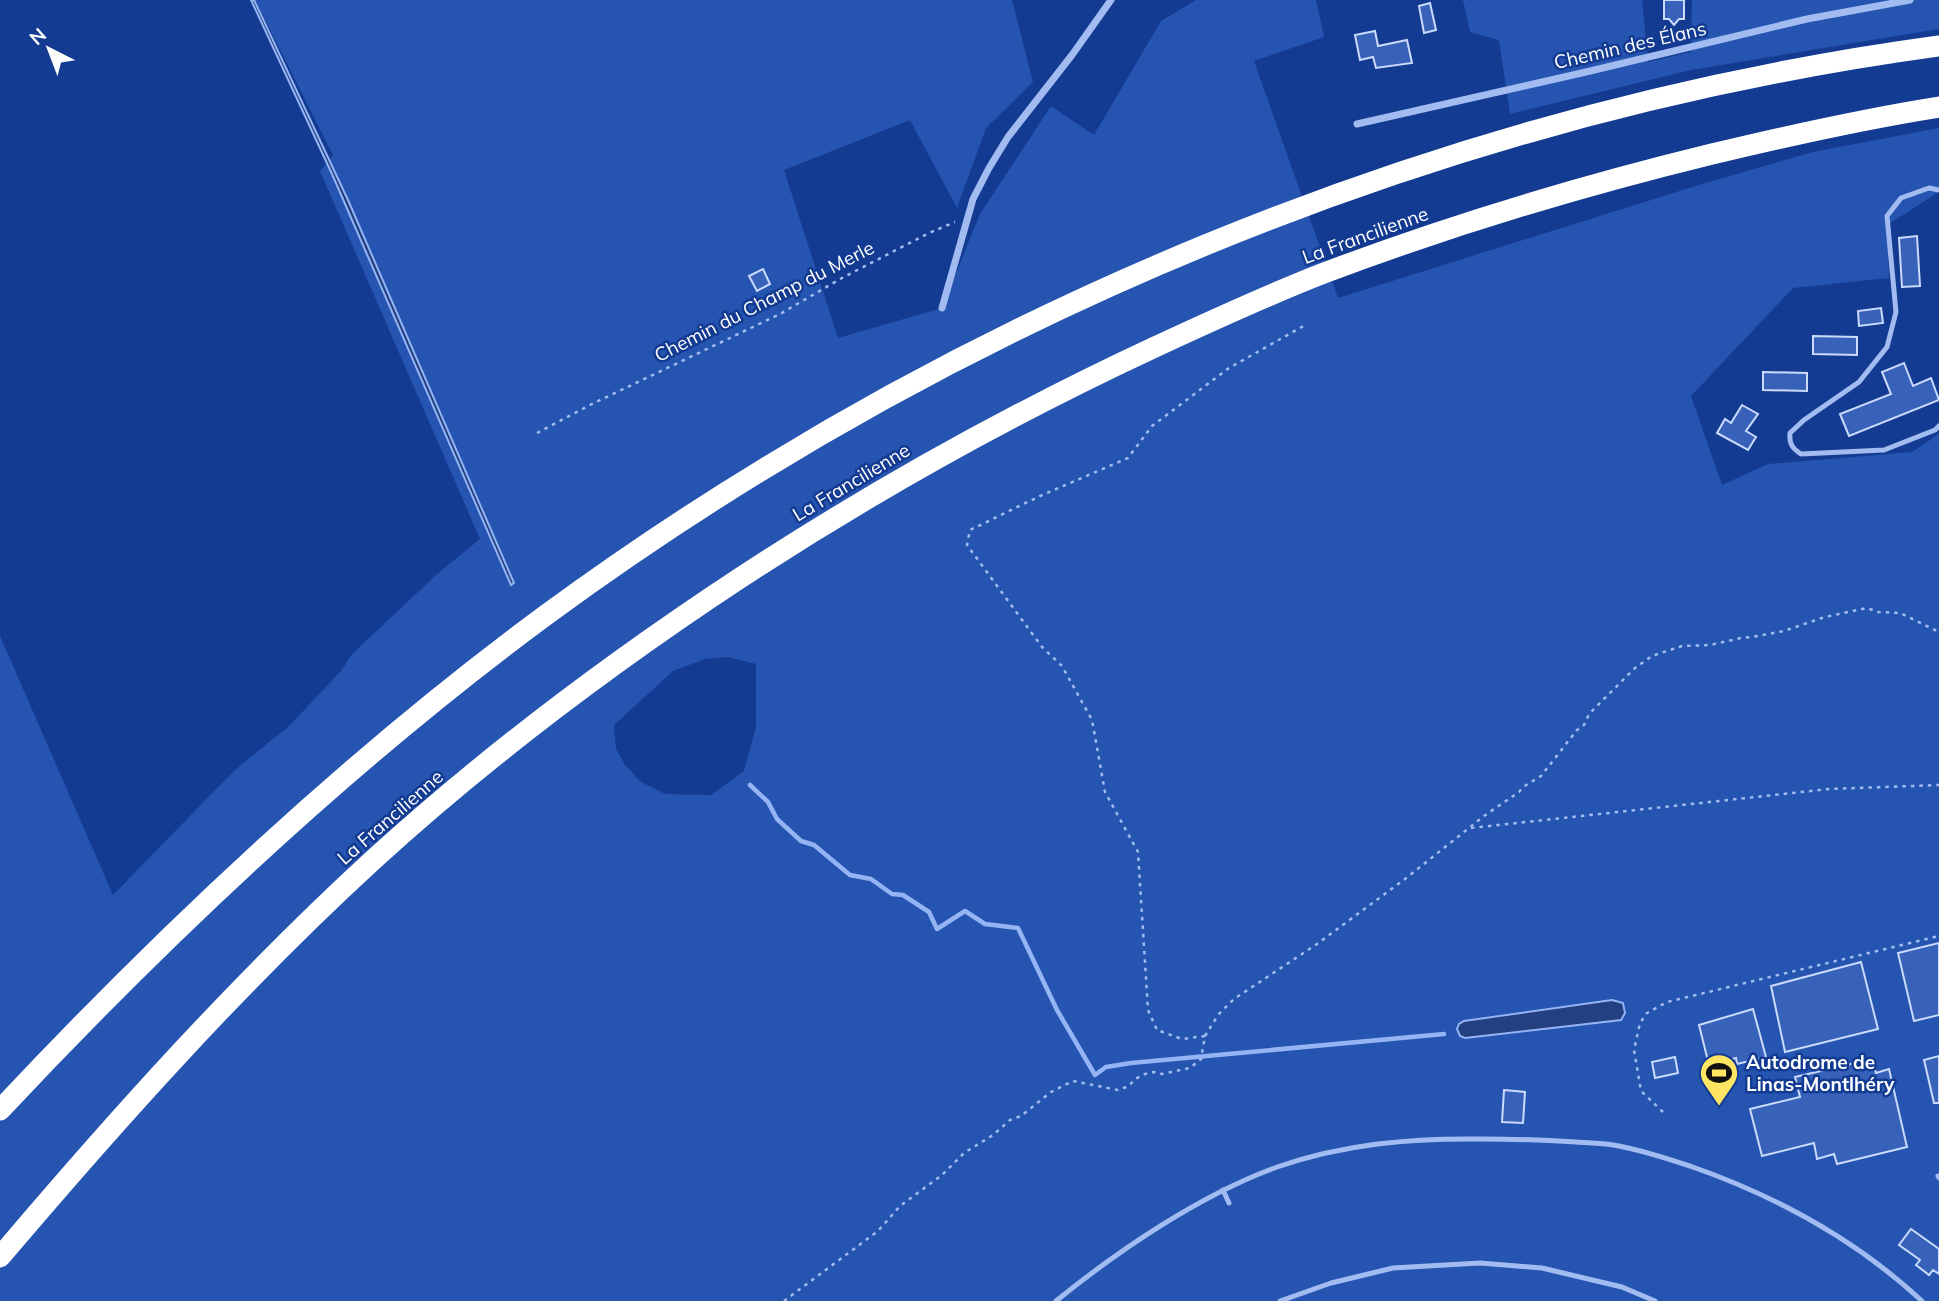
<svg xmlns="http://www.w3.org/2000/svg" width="1939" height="1301" viewBox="0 0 1939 1301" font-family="Mulish,sans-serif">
<rect width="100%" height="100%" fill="#143b92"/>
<!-- green -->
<g fill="#2654b1" fill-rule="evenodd">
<path d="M255,0H1012L1033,82L986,128L957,208L910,120L784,170L838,338L942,308L980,214L1051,106L1094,135L1161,21L1196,0H1316L1324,37L1254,61L1338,298L1702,184L1813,152L1939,128V192L1887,225L1889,278L1793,288L1691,396L1722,485L1768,464L1912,452L1939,434V1301H0V636L113,895L224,781L244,762L288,727L341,671L352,654L436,575L480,539L320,171L333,155ZM728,657L756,664V727L744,771L711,795L665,794L641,782L625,765L616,749L614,725L673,671L705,659Z"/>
<polygon points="1463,0 1642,0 1648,62 1691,52 1692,0 1939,0 1939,29 1691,70 1510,114 1499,40 1470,32"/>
</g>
<!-- water -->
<g fill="#234081" stroke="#94b4f4" stroke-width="2">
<polygon points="251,0 254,0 348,200 514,583 511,585 332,174"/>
<polygon points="1612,1000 1623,1003 1625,1013 1621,1020 1465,1038 1460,1036 1457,1029 1459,1024 1464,1021"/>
</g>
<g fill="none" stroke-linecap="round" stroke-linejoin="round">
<!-- stream -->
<polyline stroke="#94b4f4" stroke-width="4.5" points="750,785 768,802 777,819 801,841 814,845 850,875 871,879 892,894 903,895 929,912 937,929 965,911 985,924 1018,928 1057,1010 1095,1075 1106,1067 1131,1063 1444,1034"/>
</g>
<!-- building -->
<g fill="#3862b9" stroke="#c9dafc" stroke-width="2">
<polygon points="1664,0 1684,0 1684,19 1679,19 1674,25 1669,19 1664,19"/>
<polygon points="1430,3 1436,30 1424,33 1419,6"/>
<polygon points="1375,31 1378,46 1407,40 1412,63 1376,68 1373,57 1360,60 1355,35"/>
<polygon points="1917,236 1920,286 1902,287 1899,238"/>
<polygon points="763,269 770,284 757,291 749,276"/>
<polygon points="1881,308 1883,323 1859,326 1858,311"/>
<polygon points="1813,336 1857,337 1857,355 1813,354"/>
<polygon points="1904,363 1913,386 1931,378 1939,400 1849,436 1840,414 1891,394 1882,372"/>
<polygon points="1763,372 1807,373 1807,391 1763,390"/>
<polygon points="1742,405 1758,414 1746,431 1756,437 1748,450 1717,433 1725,419 1731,423"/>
<polygon points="1939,943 1939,1015 1914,1021 1898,953"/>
<polygon points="1861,962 1878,1029 1785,1052 1771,986"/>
<polygon points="1753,1009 1766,1057 1737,1064 1736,1058 1709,1065 1699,1025"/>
<polygon points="1939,1056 1939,1103 1934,1103 1924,1060"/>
<polygon points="1675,1057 1678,1073 1655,1078 1652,1062"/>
<polygon points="1872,1059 1876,1073 1889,1069 1907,1147 1837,1164 1834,1154 1817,1159 1814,1143 1762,1156 1750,1109 1800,1097 1795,1077"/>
<polygon points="1504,1090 1525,1092 1523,1123 1502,1122"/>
<polygon points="1911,1229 1939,1249 1939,1274 1933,1270 1929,1275 1916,1265 1920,1260 1899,1245"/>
</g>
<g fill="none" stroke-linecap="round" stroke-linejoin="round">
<!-- path -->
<g stroke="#a2bcf1" stroke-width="2.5" stroke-dasharray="3.5 5" stroke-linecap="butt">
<polyline points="537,433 592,404 780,314 842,278 929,233 955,222"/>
<polyline points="1471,828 1829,789 1939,785"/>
<polyline points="1205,1036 1182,1039 1157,1030 1148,1010 1138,852 1105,792 1092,720 1062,666 1042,647 967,545 970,530 1040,496 1128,458 1152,426 1229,368 1307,324"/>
<polyline points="1663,1112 1641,1091 1634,1050 1640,1023 1647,1013 1667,1002 1939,936"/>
<polyline points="784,1301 878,1231 900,1206 942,1175 964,1153 993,1135 1010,1120 1021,1116 1051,1092 1073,1081 1118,1090 1129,1086 1135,1079 1145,1074 1154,1072 1162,1074 1190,1068 1201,1059 1205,1036 1218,1015 1234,999 1317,944 1405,879 1484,816 1519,792 1523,787 1541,776 1577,730 1584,725 1589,714 1635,668 1652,656 1682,646 1710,645 1741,638 1752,637 1784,631 1825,617 1867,608 1878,612 1900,613 1939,632"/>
</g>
<!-- lane -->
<g stroke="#a2bcf1" stroke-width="5">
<path d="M1939,190L1929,188L1901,198L1887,216L1896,312L1887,347L1859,382L1804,420L1790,433C1789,444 1792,448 1801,454L1884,450L1935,430L1939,426"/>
<polyline points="1938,1176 1939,1178"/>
<polyline points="1223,1190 1229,1203"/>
<path d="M1056,1301C1119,1250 1200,1195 1277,1167C1344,1144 1410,1138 1481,1139C1513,1139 1544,1140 1576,1142C1589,1143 1601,1143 1613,1145C1639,1149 1665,1158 1690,1166C1776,1196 1855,1239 1922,1301"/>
<polyline points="1280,1301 1331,1283 1393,1268 1480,1263 1542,1268 1622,1287 1655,1301"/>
</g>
<!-- street -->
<g stroke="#a2bcf1" stroke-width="7">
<polyline points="1357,124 1586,72 1807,19 1910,0"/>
<polyline points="942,308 973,199 989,168 1008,137 1072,55 1111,0"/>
</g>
<!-- highway -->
<g stroke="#fff" stroke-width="21">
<path d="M0,1110C168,931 348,761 546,615C952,317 1439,114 1939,46"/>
<path d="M0,1257C118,1118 239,983 373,860C487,756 611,663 740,578C873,491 1011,414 1155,347C1211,321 1267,295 1324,273C1451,225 1581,186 1712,154C1787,136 1863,119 1939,107"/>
</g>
</g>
<!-- icons -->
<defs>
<g id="stadium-pin" transform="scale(2.0125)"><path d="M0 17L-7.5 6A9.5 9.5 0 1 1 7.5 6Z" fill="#ffe562" stroke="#143b92"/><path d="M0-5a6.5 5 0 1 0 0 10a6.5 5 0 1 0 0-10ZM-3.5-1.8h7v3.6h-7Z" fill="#111"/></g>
</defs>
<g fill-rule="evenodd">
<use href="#stadium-pin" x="1719" y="1073"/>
</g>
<g text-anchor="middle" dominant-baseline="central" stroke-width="5" stroke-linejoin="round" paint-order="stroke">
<!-- street labels -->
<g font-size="19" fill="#fff" stroke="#143b92">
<text transform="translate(1630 45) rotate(-13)">Chemin des Élans</text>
<text transform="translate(1365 235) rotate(-20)">La Francilienne</text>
<text transform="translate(764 301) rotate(-27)">Chemin du Champ du Merle</text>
<text transform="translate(851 482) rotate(-31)">La Francilienne</text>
<text transform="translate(390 817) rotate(-41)">La Francilienne</text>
</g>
<!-- poi labels -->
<g font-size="19" font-weight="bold" fill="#fff" stroke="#143b92" text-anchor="start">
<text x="1746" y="1062">Autodrome de<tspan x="1746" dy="22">Linas-Montlhéry</tspan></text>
</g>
</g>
<!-- north arrow -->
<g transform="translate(49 49) rotate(318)" stroke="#143b92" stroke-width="5" paint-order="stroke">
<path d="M0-5L12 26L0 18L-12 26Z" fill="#ffffff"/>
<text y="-10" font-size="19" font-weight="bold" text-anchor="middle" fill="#ffffff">N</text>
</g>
</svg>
